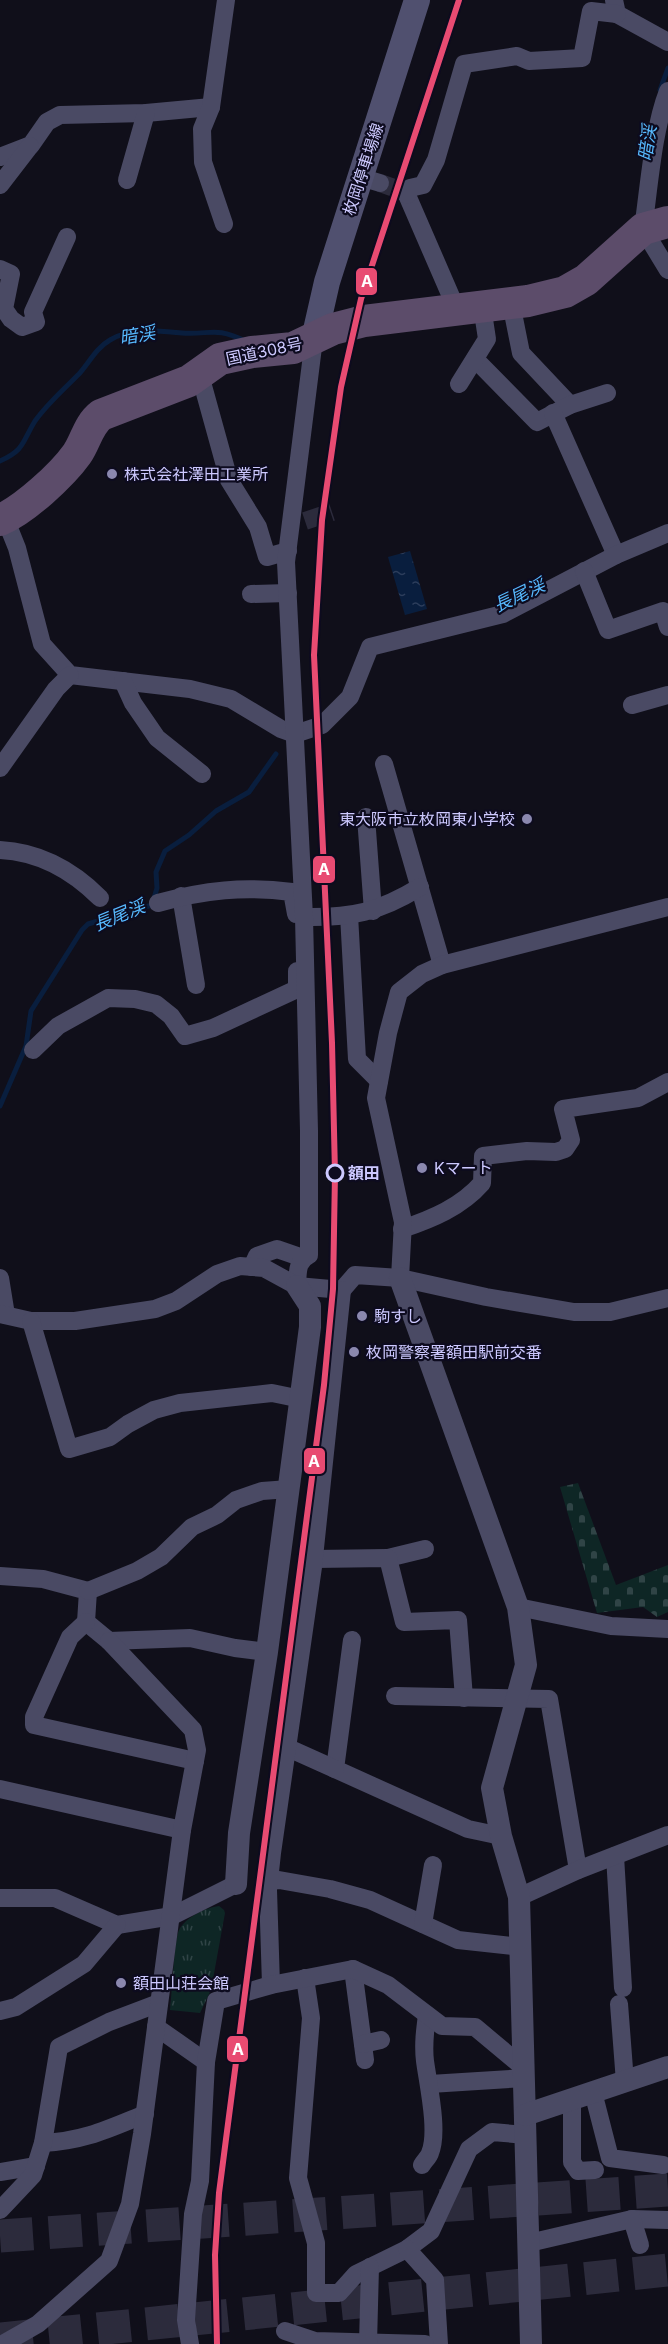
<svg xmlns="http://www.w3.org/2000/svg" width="668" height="2344" viewBox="0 0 668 2344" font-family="Inter,'Noto Sans JP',sans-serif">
<defs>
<pattern id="cemetery-stones" width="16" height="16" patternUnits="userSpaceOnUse" patternTransform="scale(1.5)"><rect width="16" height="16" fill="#0e2625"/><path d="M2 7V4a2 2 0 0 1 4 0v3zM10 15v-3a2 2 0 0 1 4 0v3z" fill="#304446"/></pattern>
<pattern id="park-tufts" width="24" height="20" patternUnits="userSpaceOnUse" patternTransform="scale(1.5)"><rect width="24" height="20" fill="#0e2625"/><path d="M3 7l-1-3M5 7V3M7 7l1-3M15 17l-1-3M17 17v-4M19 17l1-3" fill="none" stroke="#304446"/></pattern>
<pattern id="water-ripples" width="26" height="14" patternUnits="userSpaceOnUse" patternTransform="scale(1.5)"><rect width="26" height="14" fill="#091e3e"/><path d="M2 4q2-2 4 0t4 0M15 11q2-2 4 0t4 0" fill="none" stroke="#2c3d5b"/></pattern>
</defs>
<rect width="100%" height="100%" fill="#100f1a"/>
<!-- cemetery -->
<polygon fill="url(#cemetery-stones)" points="578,1483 616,1585 668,1565 668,1612 657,1617 643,1607 597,1613 560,1487"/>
<!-- park -->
<path fill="url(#park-tufts)" d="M219,1906L224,1910L225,1913L211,1990L200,2013L170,2010C172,1994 174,1941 179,1930C186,1917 205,1908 219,1906Z"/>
<!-- water -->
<polygon fill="url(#water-ripples)" points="410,551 427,609 405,615 388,557"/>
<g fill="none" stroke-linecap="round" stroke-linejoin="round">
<!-- stream -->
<g stroke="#091e3e" stroke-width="5">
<polyline points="660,90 668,68"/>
<path d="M0,461C25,450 22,442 35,421C47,404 64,389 79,374C89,363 96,348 110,340C131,327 159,331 182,333C211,335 215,326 245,341"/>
<polyline points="0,1106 26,1046 31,1011 82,930 88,924 152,905 157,888 156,872 165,851 189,835 216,811 249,792 276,754"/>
</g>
<!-- minor-tunnel -->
<g stroke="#2c2b3c" stroke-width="18" stroke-dasharray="18 9" stroke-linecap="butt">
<polyline points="380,183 403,191"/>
<polyline points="305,521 332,512"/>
</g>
<!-- motorway-tunnel -->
<g stroke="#2c2b3c" stroke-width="33" stroke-dasharray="33 16" stroke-linecap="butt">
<polyline points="0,2236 668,2190"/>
<polyline points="0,2339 668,2270"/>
</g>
<!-- minor -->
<g stroke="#4a4a64" stroke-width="18">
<polyline points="614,0 617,14 668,42"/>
<path d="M668,91C653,129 649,188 643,229L668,270"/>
<polyline points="0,157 31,145 47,122 60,115 146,113 211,107"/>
<polyline points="360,177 380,183"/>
<polyline points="127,180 146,113"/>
<polyline points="0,185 30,146"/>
<polyline points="403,191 407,195 456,308"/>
<polyline points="407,195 410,188 423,185 436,160 464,64 517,56 529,61 582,58 591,11 617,14"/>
<polyline points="224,224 203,162 202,129 211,107 226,0"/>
<polyline points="0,269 11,274 4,309 11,319 22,327 36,322 33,312 67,237"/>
<polyline points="511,303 521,353 570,405"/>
<polyline points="475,359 537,422 570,405 607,393"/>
<polyline points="200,375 229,480 258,527 267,557 288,551"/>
<polyline points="459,384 487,339 482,306"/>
<polyline points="553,413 616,555"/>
<polyline points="5,518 17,548 42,644 70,675 190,689 231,699 281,729 295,734 322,725 350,697 370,647 503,614 616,555 668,533"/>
<polyline points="584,571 608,630 663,611 668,627"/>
<polyline points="251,594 288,593"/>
<polyline points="123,681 133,703 157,738 202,774"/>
<polyline points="632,705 668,695"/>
<polyline points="384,764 442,965"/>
<polyline points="0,768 56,689 70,675"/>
<polyline points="366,817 373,911"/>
<path d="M0,850C40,852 72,870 100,898"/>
<polyline points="181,896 196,985"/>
<path d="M158,903C205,890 244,886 292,892L296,914"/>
<polyline points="349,915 357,1059 379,1081"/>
<path d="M304,917C352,918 379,912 420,887"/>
<polyline points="33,1050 58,1026 108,998 135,999 156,1004 171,1016 185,1036 213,1028 297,989 297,971"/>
<path d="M402,1229C432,1219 461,1207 482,1183L483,1156L527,1151L556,1152L565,1149L571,1140L563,1109L638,1098L668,1082"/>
<polyline points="252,1267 257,1256 277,1249 303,1258"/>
<polyline points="0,1278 6,1315"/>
<polyline points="400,1278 403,1222 376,1098 388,1033 399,992 422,974 442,965 668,907"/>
<path d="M297,1286C298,1274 296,1261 309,1255V1131L304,917L286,562L314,339"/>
<polyline points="0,1314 31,1321 75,1321 155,1309 176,1301 217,1274 240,1266 264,1268 297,1286 342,1290 355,1275 400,1278 486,1297 574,1312 610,1312 668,1298"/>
<polyline points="31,1321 69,1449 110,1437 128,1424 154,1410 180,1403 272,1393 301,1399"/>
<polyline points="388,1558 425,1549"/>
<polyline points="314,1559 388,1558 404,1622 458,1620 464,1698"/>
<polyline points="0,1576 43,1579 88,1591 86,1622 109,1641 190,1638 235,1648 267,1652"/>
<polyline points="88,1591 137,1571 161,1557 192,1527 217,1515 236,1500 262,1491 289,1489"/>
<polyline points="518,1607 611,1626 668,1629"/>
<polyline points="86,1622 70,1637 34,1717 34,1725 195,1761"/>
<polyline points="352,1640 335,1769 468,1829 501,1836"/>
<polyline points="395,1696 549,1699 578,1870"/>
<polyline points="286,1747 335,1769"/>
<polyline points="0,1789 182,1830"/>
<polyline points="615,1856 623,1988"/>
<polyline points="270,1881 279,1880 330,1889 370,1900 458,1940 521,1947"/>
<polyline points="519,1897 578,1870 668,1835"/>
<polyline points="0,1898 55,1898 117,1925 172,1916 236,1884"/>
<polyline points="423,1924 433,1865"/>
<polyline points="353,1969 365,2060"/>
<polyline points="305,1978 311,2018 298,2178 316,2243 316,2293 339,2293 356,2274 407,2249 431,2231 469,2149 492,2132 526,2135"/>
<polyline points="271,1985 268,1890 272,1853 313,1567 342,1290"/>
<polyline points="619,2004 625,2082"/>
<polyline points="0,2011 16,2007 84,1964 117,1925"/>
<polyline points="156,2027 206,2062"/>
<polyline points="363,2044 381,2040"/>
<polyline points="430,2084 524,2078"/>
<polyline points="593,2092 610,2158 663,2165"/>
<polyline points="572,2100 572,2162 578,2171 595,2170"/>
<path d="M43,2143C84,2141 108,2129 145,2114"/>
<path d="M422,2165C424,2161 429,2157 430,2153C439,2132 428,2084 425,2061C423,2045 425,2030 427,2015"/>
<polyline points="0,2172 36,2166"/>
<polyline points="0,2210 33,2175 43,2143 59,2047 109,2022 159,2003"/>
<polyline points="632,2219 668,2220"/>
<polyline points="529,2243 632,2219 640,2245"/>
<polyline points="407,2249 435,2280 439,2344"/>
<polyline points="285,2331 315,2341 425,2344"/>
<polyline points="3,2344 38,2324 109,2261 130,2204 142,2134 182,1830 197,1750 193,1730 109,1641"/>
<polyline points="190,2344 186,2320 193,2214 200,2181 206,2062 216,2001 271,1985 353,1969 388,1985 442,2026 475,2027 524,2068"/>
<polyline points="368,2344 370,2267"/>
</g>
<!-- tertiary -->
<g stroke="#4a4a64" stroke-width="22">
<polyline points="400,1278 518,1607 526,1665 492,1788 501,1836 519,1897 531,2344"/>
<polyline points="236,1884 239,1833 267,1652 310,1327 310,1306 297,1286"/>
<polyline points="525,2115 668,2067"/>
</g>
<!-- secondary -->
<polyline stroke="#50506f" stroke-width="26" points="314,339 327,282 417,0"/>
<!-- trunk -->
<path stroke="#5c4c6a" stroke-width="32" d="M0,520C24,510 62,475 77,454C86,441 88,425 101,415L189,381L220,359L252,352L293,348L333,329L364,321L528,301L565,292L586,280L643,229L668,222"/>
<!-- rail-1 casing -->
<g stroke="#0d0b1f" stroke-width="10">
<polyline id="rail-1" points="217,2344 215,2255 219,2193 324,1385 333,1289 335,1174 332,1043 314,655 322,520 341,387 361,299 459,0"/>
</g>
<!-- rail-1 -->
<use href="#rail-1" stroke="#e84b72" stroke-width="6"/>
</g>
<!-- markers -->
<g fill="#8b88af" stroke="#0d0b1f" stroke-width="2">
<circle cx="112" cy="474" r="6"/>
<circle cx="527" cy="819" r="6"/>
<circle cx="422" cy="1168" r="6"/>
<circle cx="362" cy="1316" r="6"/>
<circle cx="354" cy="1352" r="6"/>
<circle cx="121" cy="1983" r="6"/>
</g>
<circle fill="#0d0b1f" stroke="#cdc9ff" stroke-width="3" cx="335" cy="1173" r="8"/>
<g text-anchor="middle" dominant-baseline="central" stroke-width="4.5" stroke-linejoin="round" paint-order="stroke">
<!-- street labels -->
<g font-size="16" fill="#cdc9ff" stroke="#0d0b1f">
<text transform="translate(363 169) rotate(-72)">枚岡停車場線</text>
<text transform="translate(264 351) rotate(-12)">国道308号</text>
</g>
<!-- poi labels -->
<g font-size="16" fill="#cdc9ff" stroke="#0d0b1f" text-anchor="start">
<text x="124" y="474">株式会社澤田工業所</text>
<text x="515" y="819" text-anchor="end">東大阪市立枚岡東小学校</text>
<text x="434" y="1168">Kマート</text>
<text x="374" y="1316">駒すし</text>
<text x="366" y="1352">枚岡警察署額田駅前交番</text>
<text x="133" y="1983">額田山荘会館</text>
</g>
<!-- stop labels -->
<g font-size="16" font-weight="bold" fill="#cdc9ff" stroke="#0d0b1f" text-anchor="start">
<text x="348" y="1173">額田</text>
</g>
<!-- water labels -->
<g font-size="18" font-style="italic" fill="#57baff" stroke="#0d0b1f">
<text transform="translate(647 143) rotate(-82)">暗渓</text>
<text transform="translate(137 335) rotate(-10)">暗渓</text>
<text transform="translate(519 595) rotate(-25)">長尾渓</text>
<text transform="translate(119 915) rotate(-22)">長尾渓</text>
</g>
</g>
<g stroke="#0d0b1f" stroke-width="2">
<rect x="355" y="267" width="23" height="29" rx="6" fill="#e84b72"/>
<rect x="312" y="855" width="24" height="29" rx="6" fill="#e84b72"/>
<rect x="303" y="1447" width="23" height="28" rx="6" fill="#e84b72"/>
<rect x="226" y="2035" width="23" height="28" rx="6" fill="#e84b72"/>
</g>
<g font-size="16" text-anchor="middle" font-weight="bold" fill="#fff">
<text x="367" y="287">A</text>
<text x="324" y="875">A</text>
<text x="314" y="1467">A</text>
<text x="238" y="2055">A</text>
</g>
</svg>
